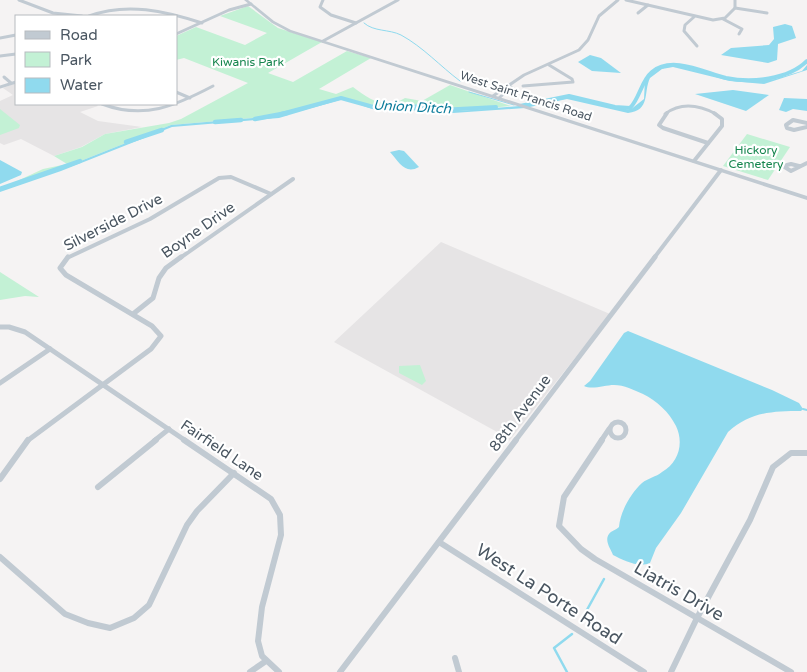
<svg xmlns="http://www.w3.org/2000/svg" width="807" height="672" viewBox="0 0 807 672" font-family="'Varela Round',sans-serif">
<rect width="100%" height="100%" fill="#f5f3f3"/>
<!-- education -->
<g fill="#e6e4e5">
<polygon points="16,83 16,104 96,104 98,106 80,112 98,121 142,127 105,134 81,147 54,156 21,139 4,145 0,143 0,101 13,95 3,88"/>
<polygon points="441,242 610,314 509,441 508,438 334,342"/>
</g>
<!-- green -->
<g fill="#c3f1d5">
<path d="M248,6L278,28L322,42L268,73L293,82L347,51L371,58L319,89L336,94L353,87C370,100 385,110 405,98L422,101L450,85L511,106L459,111L409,107L384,109L347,98H337L276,116L171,125L63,168L0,189L43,169L67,164L54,156L82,147L105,134L169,123L181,119L248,83L184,58L176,60V36L196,27L245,45L267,33L220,16Z"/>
<polygon points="0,109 20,125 19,128 0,135"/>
<polygon points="747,134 790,147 768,180 723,166"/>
<polygon points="0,272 39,297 25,296 0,300"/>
<polygon points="420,365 426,381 422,385 399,373 399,366"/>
</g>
<!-- water -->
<g fill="#90daee">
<polygon points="785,24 792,26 796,38 778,44 777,60 768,63 721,55 731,48 769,45 774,39 773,27"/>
<polygon points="590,55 601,58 621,73 592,71 578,62"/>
<path d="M807,65V70L764,84L730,81L673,67L662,69L650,78C643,93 651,110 628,113L567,99L525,108L453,113L407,110L378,111L343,99L279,118L172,127L61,171L0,192V189L63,168L171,125L276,116L337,98H347L380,109L409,107L459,111L531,105L567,96L630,110L644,99L645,79L661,67L675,65L731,79L757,81L775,79L802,71Z"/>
<polygon points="733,90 769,95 746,111 695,94"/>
<polygon points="784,98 807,99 807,111 793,109 786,112 779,110"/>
<path d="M399,150L404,151L419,167C405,175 399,162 390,152Z"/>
<polygon points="0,160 22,172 21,175 0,184"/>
<path d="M628,331L772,390L799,403L803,409L801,411C773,411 750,412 728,432L681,513L656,548L650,563C638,568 623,560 613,555C611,549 604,541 609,534C611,531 616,530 619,527C620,512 631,493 642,483C648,478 656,477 662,472C679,462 684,443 676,426C669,412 657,401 643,394C634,390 624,385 614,385C605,385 592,390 584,386L590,381L624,333Z"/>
</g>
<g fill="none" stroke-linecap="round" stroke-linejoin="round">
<!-- stream-far2 -->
<g stroke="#90daee" stroke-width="1">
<path d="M364,23C374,32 389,29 401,35C423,47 440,66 460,81"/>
<polyline points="469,92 514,105"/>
</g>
<!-- stream-far1 -->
<polyline stroke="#90daee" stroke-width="2" points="803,409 807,410"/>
<!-- stream -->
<g stroke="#90daee" stroke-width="2.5">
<polyline points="583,617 604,579"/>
<polyline points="567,672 554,648 572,634"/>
</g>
<!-- canal-far1 -->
<g stroke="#90daee" stroke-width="4">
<path d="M520,106L569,96L615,107L630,108C640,98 641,81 652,72C672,55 705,73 726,78C751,83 788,80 807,61"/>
<polyline points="281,114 341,98 377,108 412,106 440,110 496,107"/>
</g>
<!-- canal -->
<g stroke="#90daee" stroke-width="4.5">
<polyline points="255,119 287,113"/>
<polyline points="215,122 241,120"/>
<polyline points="126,142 162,130"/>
<polyline points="0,189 80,161"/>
</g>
<!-- minor-far3 -->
<g stroke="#c1cad2" stroke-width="3">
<polyline points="19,0 53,13 82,16"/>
<polyline points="323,0 320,7 331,15 356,23"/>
<polyline points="626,0 713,20 725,18 735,8 735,0"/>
<polyline points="735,8 767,13"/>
<polyline points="638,13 648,5"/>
<path d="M89,16C127,2 165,11 202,23"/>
<polyline points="694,17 685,25 684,31 697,46"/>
<polyline points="723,19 742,29 739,34"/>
<polyline points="176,34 229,10 251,4"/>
<polyline points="0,38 16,35"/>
<polyline points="323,41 398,0"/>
<polyline points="0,56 16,54"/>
<polyline points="4,77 11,83"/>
<polyline points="523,86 573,82 572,79 549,65"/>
<polyline points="0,87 16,82"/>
<polyline points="176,92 190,98"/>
<polyline points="493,96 524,75 579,50 588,40 599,16 618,0"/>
<polyline points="499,98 511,87"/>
<path d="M102,104C144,120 175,106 213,86"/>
<path d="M665,114C681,102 699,105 716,114"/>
</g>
<!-- minor-far2 -->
<g stroke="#c1cad2" stroke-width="4">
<polyline points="667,113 659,125 663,128 708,143"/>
<polyline points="807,123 793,120 786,125 787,128 794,130 807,127"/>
<polyline points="694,161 722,126 722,119 714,113"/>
<polyline points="799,166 791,164 783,166 791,171 807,163"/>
<polyline points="67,258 150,219 219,178 231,177 271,194"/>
<polyline points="180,258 293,179"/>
<polyline points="654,258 721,170"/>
</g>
<!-- minor-far1 -->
<g stroke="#c1cad2" stroke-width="5">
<polyline points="133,314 153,298 159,278 166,268 181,257"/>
<polyline points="0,327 9,327 25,332 186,441"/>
<polyline points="0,383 50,349"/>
<circle cx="618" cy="430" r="8"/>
<polyline points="27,441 151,349 161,336 152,326 66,275 60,268 68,257"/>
<polyline points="154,441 169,429"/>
<polyline points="515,441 655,257"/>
<polyline points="601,441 609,429"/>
</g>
<!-- minor -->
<g stroke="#c1cad2" stroke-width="6">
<polyline points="184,440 271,499 280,515 281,535 262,607 258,641 262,656 279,672"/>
<polyline points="602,440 564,497 559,526 581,549 595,559 791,672"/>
<polyline points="0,479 28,440"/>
<polyline points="98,487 156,440"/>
<polyline points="439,542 644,672"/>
<polyline points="0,557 65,614 88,623 110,628 134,618 149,605 187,525 197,511 234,473"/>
<polyline points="455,658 459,672"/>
<polyline points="250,672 266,661"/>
<polyline points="340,672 516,440"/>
<polyline points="671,672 697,618 750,520 773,467 791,453 807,453"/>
</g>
<!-- tertiary -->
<polygon fill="#c1cad2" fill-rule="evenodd" points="244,0 248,0 274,21 291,30 807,196 807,200 289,32 272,23"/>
</g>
<g text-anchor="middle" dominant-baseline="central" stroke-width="4.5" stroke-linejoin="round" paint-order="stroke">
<!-- far-park labels -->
<g font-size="12" fill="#17864f" stroke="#fff">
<text x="248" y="62">Kiwanis Park</text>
<text x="756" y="150">Hickory<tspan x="756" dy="14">Cemetery</tspan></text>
</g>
<!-- far-street labels -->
<g font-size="12" fill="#4a5661" stroke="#fff">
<text transform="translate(526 96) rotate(18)">West Saint Francis Road</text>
</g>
<!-- far-water labels -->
<g font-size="14" font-style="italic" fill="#0c7c9b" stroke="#fff">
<text transform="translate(412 107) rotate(3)">Union Ditch</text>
</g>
<!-- street labels -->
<g font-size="15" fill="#4a5661" stroke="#fff">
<text transform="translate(113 222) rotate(-27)">Silverside Drive</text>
<text transform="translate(198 230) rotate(-35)">Boyne Drive</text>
<text transform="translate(520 413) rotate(-53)">88th Avenue</text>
<text transform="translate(222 450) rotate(34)">Fairfield Lane</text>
</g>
<!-- near-street labels -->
<g font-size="18" fill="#4a5661" stroke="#fff">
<text transform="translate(679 591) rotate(30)">Liatris Drive</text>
<text transform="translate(549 594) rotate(33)">West La Porte Road</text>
</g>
</g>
<!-- legend -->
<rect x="15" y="15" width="162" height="90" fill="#ffffff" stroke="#b7bbc0"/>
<rect x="25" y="31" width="25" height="8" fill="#c1cad2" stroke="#b7bbc0"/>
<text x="60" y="40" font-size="15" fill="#4a5661">Road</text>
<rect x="25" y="52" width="25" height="15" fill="#c3f1d5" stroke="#b7bbc0"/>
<text x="60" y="65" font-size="15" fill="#4a5661">Park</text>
<rect x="25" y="78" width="25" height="15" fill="#90daee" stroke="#b7bbc0"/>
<text x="60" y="90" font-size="15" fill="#4a5661">Water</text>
</svg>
